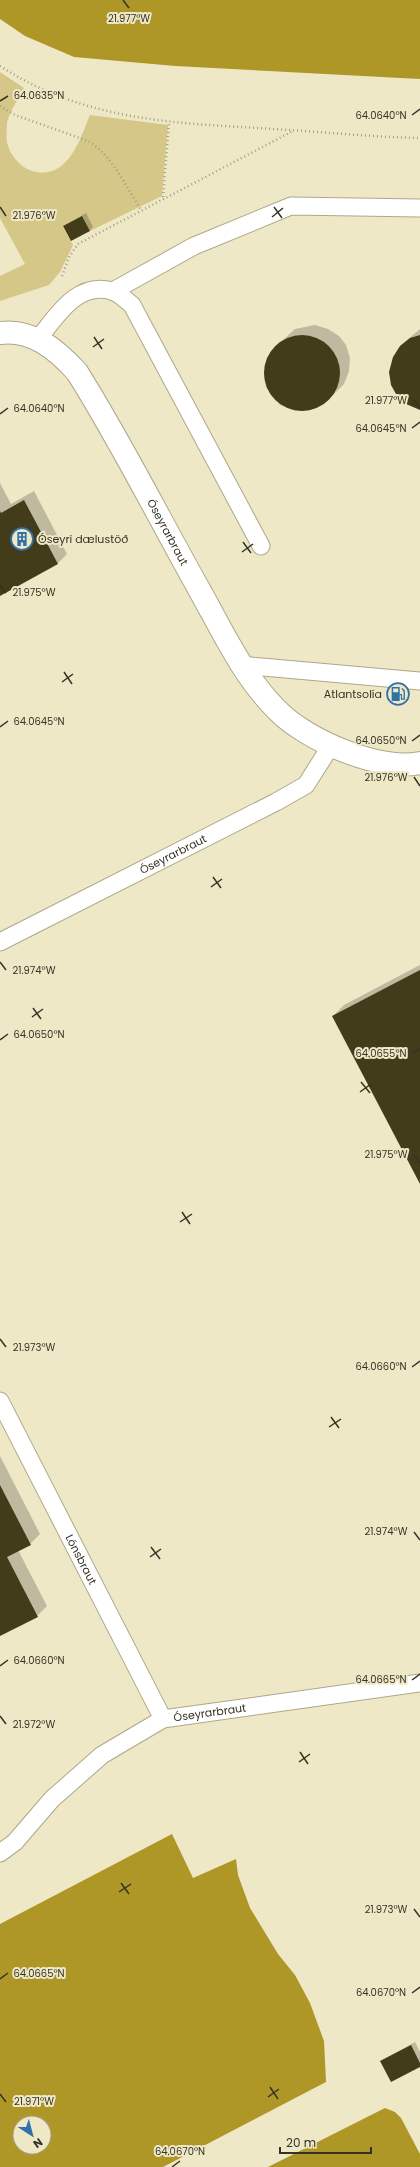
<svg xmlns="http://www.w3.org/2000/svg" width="420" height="2167" viewBox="0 0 420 2167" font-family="Poppins,sans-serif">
<rect width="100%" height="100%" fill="#efe8c7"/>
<!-- green -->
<path fill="#d5c787" d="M0,72L24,88C19,98 9,112 7,123C7,129 6,137 7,142C12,165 38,182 60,167C76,155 83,132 90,115L168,125L162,196L90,231L82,216L63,227L73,245L60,272L49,285L0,301V276L25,264L0,218Z"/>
<!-- water -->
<g fill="#ae9727" fill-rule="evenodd">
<polygon points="0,0 420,0 420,79 175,66 74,57 25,36 0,19"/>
<path d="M172,1834L193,1878L236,1859L238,1875L250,1908L278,1954L295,1975L310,2003L324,2041L326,2082L163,2167H0V1924ZM20,2123H44V2147H20Z"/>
<polygon points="385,2108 395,2112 401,2118 420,2154 420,2167 268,2167"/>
</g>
<!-- shadow -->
<g fill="#0003">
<polygon points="86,213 93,227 89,231 65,226"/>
<polygon points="315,325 328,329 339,336 346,345 350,358 349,371 344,384 324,404 308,411 295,411 280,405 271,395 266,387 264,374 267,358 274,348 295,329"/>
<polygon points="420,329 420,408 400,346"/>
<polygon points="0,483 11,504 34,491 67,554 58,563 0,595"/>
<polygon points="420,965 420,1182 333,1016 344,1005"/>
<polygon points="0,1456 40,1534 30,1544 18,1550 47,1606 37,1616 0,1635"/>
<polygon points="415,2042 420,2052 420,2066 381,2061"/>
</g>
<!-- building -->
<g fill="#433c1a">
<polygon points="82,216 90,231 71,241 63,226"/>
<circle cx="302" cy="373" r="38"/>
<polygon points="420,335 420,410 406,404 396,394 391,385 389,372 393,357 400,346 410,338"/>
<polygon points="24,500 58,564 0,596 0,511 1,513"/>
<polygon points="420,970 420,1184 332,1016"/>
<polygon points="0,1485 31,1545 7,1557 38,1617 0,1636"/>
<polygon points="411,2045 420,2063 420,2067 391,2082 380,2061"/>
</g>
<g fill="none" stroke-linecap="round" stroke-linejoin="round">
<!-- lane casing -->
<g stroke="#aea789" stroke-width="19">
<g id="lane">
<polyline points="113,291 194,246 291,206 420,208"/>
<path d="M38,339C57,316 77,281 112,291C119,293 127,301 132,305L261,546"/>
<polyline points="240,665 420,681"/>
<path id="s1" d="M0,942L276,802L306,785L330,747"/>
<path id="s2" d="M0,1401L163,1719"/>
<path id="s3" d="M0,1853L15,1842L52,1799L102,1755L163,1719L420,1683"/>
</g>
</g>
<!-- street casing -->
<g stroke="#aea789" stroke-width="24">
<g id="street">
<path id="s4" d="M0,333C32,329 56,349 77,372C121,442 159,518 200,591C223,632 243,676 277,710C306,740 378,771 420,763"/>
</g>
</g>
<!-- path -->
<g stroke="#a39e85" stroke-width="2.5" stroke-dasharray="1 3" stroke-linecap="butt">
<path d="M0,66C87,122 175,123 275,129C323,132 372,137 420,138"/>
<path d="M0,106L15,115L88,141C112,155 126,187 141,210"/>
<polyline points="163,197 169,123"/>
<polyline points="62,276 69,257 78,244 293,131"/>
</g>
<!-- lane -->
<use href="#lane" stroke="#fff" stroke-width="17"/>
<!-- street -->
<use href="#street" stroke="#fff" stroke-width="22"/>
</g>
<!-- ticks -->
<path fill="none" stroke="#363326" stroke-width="1.5" d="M123,0L129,8M0,101L8,96M412,115L420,109M0,207L6,216M274,207L282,218M272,217L283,208M94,337L102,349M93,347L104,339M414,400L420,408M0,414L8,408M412,428L420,422M243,542L251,553M242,552L253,544M0,585L6,593M64,672L72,684M62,682L73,674M0,727L8,721M412,741L420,735M414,777L420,786M213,877L221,888M211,887L222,879M0,962L6,970M33,1008L41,1019M32,1017L43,1009M0,1040L8,1034M412,1054L420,1048M361,1082L370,1093M360,1092L371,1084M414,1155L420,1163M182,1212L190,1224M180,1222L192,1214M0,1339L6,1347M412,1367L420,1361M331,1417L339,1428M329,1427L341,1419M414,1532L420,1540M151,1547L160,1559M150,1557L161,1549M0,1666L8,1660M412,1680L420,1674M0,1716L6,1724M300,1752L308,1764M299,1762L310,1754M121,1883L129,1894M119,1892L131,1884M414,1909L420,1917M0,1979L8,1973M412,1993L420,1987M270,2087L278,2099M0,2094L6,2102M268,2097L279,2089M172,2167L180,2161"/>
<!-- icons -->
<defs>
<g id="building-ring" transform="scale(1.15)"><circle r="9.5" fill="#efe8c7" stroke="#3171a8" stroke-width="1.5"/><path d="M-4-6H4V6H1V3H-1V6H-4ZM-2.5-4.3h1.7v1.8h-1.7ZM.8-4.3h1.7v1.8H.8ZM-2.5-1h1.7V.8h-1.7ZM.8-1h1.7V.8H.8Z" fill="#3171a8"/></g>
<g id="fuel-ring" transform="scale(1.15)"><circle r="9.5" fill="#efe8c7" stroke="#3171a8" stroke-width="1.5"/><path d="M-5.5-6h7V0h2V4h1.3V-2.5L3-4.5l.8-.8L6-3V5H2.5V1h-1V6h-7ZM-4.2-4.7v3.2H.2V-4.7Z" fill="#3171a8"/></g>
</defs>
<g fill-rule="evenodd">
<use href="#building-ring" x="22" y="539"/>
<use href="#fuel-ring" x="398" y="694"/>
</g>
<g text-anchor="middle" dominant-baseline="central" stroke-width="4" stroke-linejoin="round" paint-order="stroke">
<!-- street labels -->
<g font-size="11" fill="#363326" stroke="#efe8c7">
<text stroke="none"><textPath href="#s4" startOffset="274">Óseyrarbraut</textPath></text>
<text stroke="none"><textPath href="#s1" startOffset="194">Óseyrarbraut</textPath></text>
<text stroke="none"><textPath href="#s2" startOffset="178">Lónsbraut</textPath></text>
<text stroke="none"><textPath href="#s3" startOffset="260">Óseyrarbraut</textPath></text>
</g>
<!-- poi labels -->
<g font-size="11" fill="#363326" stroke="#efe8c7" text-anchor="start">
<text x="38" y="539">Óseyri dælustöð</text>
<text x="382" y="694" text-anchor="end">Atlantsolía</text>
</g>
</g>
<g font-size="10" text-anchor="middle" fill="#363326" stroke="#efe8c7" stroke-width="4" stroke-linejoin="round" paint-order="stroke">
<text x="129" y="22">21.977°W</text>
<text x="39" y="99">64.0635°N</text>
<text x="381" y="119">64.0640°N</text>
<text x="34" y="219">21.976°W</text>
<text x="386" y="404">21.977°W</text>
<text x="39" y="412">64.0640°N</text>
<text x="381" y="432">64.0645°N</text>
<text x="34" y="596">21.975°W</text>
<text x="39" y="725">64.0645°N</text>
<text x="381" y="744">64.0650°N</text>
<text x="386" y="781">21.976°W</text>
<text x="34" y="974">21.974°W</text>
<text x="39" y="1038">64.0650°N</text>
<text x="381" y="1057">64.0655°N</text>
<text x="386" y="1158">21.975°W</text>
<text x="34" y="1351">21.973°W</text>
<text x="381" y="1370">64.0660°N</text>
<text x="386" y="1535">21.974°W</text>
<text x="39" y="1664">64.0660°N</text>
<text x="381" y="1683">64.0665°N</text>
<text x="34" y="1728">21.972°W</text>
<text x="386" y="1913">21.973°W</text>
<text x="39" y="1977">64.0665°N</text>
<text x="381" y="1996">64.0670°N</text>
<text x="34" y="2105">21.971°W</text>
<text x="180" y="2155">64.0670°N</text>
</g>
<!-- north arrow -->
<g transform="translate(32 2135) rotate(144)"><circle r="19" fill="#efe8c7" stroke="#a5a087"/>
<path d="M0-3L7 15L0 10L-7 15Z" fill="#3171a8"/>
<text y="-6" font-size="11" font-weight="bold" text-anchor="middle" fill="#363326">N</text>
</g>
<!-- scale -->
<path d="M280 2147v6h91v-6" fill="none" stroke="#363326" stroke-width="2"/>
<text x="286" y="2147" font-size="12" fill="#363326" stroke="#efe8c7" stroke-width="3" paint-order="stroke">20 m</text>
</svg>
